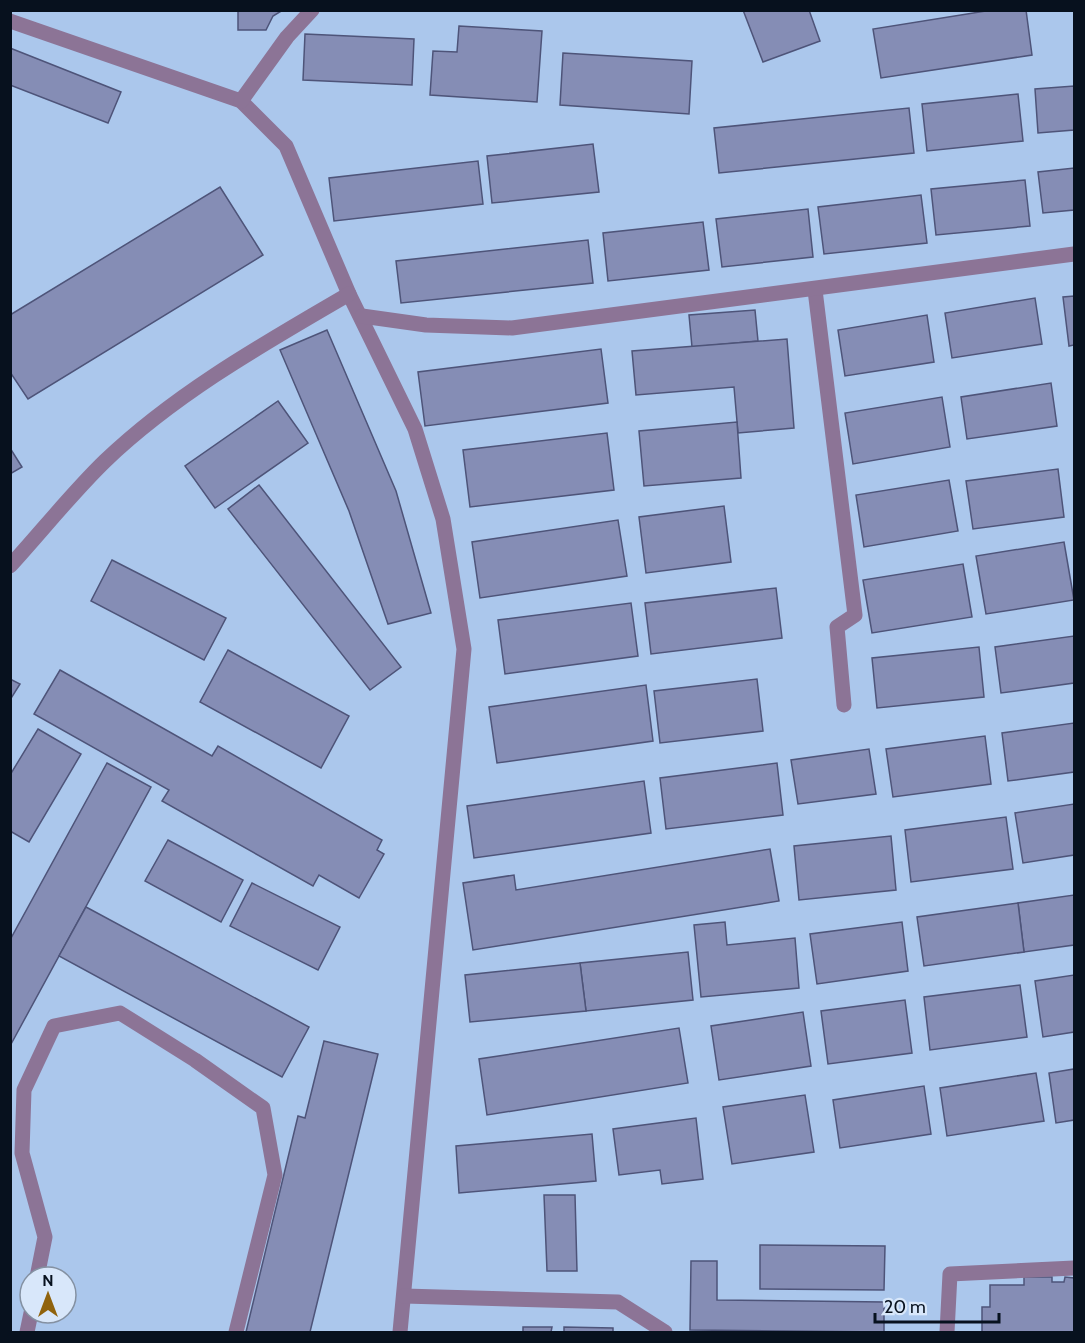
<svg xmlns="http://www.w3.org/2000/svg" width="1085" height="1343" viewBox="0 0 1085 1343" font-family="Cabin,sans-serif">
<rect width="100%" height="100%" fill="#abc7ec"/>
<!-- building -->
<g fill="#858db5" stroke="#4e5479" stroke-width="1.5">
<polygon points="238,10 283,10 273,16 266,30 238,30"/>
<polygon points="743,10 809,10 820,41 763,62"/>
<polygon points="992,10 1026,10 1032,55 881,78 873,29"/>
<polygon points="459,26 542,31 537,102 430,95 433,51 457,52"/>
<polygon points="305,34 414,39 412,85 303,80"/>
<polygon points="10,48 121,92 108,123 10,85"/>
<polygon points="563,53 692,61 689,114 560,105"/>
<polygon points="1074,86 1074,130 1038,133 1035,89"/>
<polygon points="1018,94 1023,141 927,151 922,104"/>
<polygon points="909,108 914,153 719,173 714,128"/>
<polygon points="593,144 599,192 492,203 487,156"/>
<polygon points="478,161 483,204 334,221 329,178"/>
<polygon points="1074,168 1074,210 1043,213 1038,172"/>
<polygon points="1025,180 1030,226 936,235 931,189"/>
<polygon points="220,187 263,255 28,399 10,372 10,315"/>
<polygon points="921,195 927,243 824,254 818,207"/>
<polygon points="808,209 813,257 722,267 716,219"/>
<polygon points="703,222 709,270 608,281 603,233"/>
<polygon points="588,240 593,283 401,303 396,261"/>
<polygon points="1074,296 1074,345 1069,346 1063,297"/>
<polygon points="1035,298 1042,344 952,358 945,313"/>
<polygon points="755,310 758,341 692,347 689,315"/>
<polygon points="927,315 934,362 845,376 838,330"/>
<polygon points="327,330 396,491 431,613 388,624 349,511 280,350"/>
<polygon points="787,339 794,428 738,433 734,387 636,395 632,351"/>
<polygon points="601,349 608,403 425,426 418,372"/>
<polygon points="1051,383 1057,426 967,439 961,397"/>
<polygon points="942,397 950,447 853,464 845,413"/>
<polygon points="278,401 308,443 215,508 185,466"/>
<polygon points="737,422 741,478 644,486 639,431"/>
<polygon points="607,433 614,490 470,507 463,450"/>
<polygon points="10,448 22,467 10,474"/>
<polygon points="1058,469 1064,517 973,529 966,481"/>
<polygon points="949,480 958,531 864,547 856,495"/>
<polygon points="259,485 401,667 370,690 228,509"/>
<polygon points="724,506 731,562 646,573 639,517"/>
<polygon points="618,520 627,576 480,598 472,542"/>
<polygon points="1064,542 1074,600 986,614 976,556"/>
<polygon points="112,560 226,618 204,660 91,601"/>
<polygon points="963,564 972,617 872,633 863,580"/>
<polygon points="776,588 782,638 651,654 645,603"/>
<polygon points="631,603 638,656 505,674 498,620"/>
<polygon points="1074,636 1074,683 1001,693 995,647"/>
<polygon points="979,647 984,697 877,708 872,658"/>
<polygon points="228,650 349,716 321,768 200,702"/>
<polygon points="60,670 212,756 218,746 382,840 377,850 384,854 359,898 319,875 313,886 162,801 169,790 34,714"/>
<polygon points="10,679 20,684 10,700"/>
<polygon points="757,679 763,731 660,743 654,691"/>
<polygon points="646,685 653,741 497,763 489,707"/>
<polygon points="1074,723 1074,772 1008,781 1002,733"/>
<polygon points="38,729 81,754 29,842 10,831 10,775"/>
<polygon points="985,736 991,784 893,797 886,749"/>
<polygon points="869,749 876,794 798,804 791,760"/>
<polygon points="107,763 151,787 10,1046 10,940"/>
<polygon points="777,763 783,815 666,829 660,778"/>
<polygon points="644,781 651,833 474,858 467,806"/>
<polygon points="1074,804 1074,855 1023,863 1015,813"/>
<polygon points="1006,817 1013,869 911,882 905,830"/>
<polygon points="891,836 896,890 799,900 794,846"/>
<polygon points="168,840 243,880 221,922 145,881"/>
<polygon points="770,849 779,901 473,950 463,883 514,875 516,890"/>
<polygon points="252,883 340,927 318,970 230,926"/>
<polygon points="1074,895 1074,945 1024,952 1018,903"/>
<polygon points="1018,903 1024,952 924,966 917,917"/>
<polygon points="86,907 309,1027 282,1077 59,956"/>
<polygon points="725,922 727,945 795,938 799,988 701,997 694,925"/>
<polygon points="902,922 908,971 817,984 810,934"/>
<polygon points="688,952 693,1000 586,1011 580,963"/>
<polygon points="580,963 586,1011 470,1022 465,975"/>
<polygon points="1074,975 1074,1032 1043,1037 1035,981"/>
<polygon points="1020,985 1027,1037 930,1050 924,997"/>
<polygon points="905,1000 912,1053 828,1064 821,1011"/>
<polygon points="803,1012 811,1066 719,1080 711,1026"/>
<polygon points="679,1028 688,1083 487,1115 479,1059"/>
<polygon points="324,1041 378,1054 310,1332 246,1332 298,1116 305,1118"/>
<polygon points="1074,1069 1074,1120 1056,1123 1049,1073"/>
<polygon points="1036,1073 1044,1121 947,1136 940,1088"/>
<polygon points="924,1086 931,1134 840,1148 833,1100"/>
<polygon points="805,1095 814,1152 732,1164 723,1107"/>
<polygon points="696,1118 703,1179 662,1184 660,1170 619,1175 613,1129"/>
<polygon points="592,1134 596,1181 459,1193 456,1146"/>
<polygon points="544,1195 575,1195 577,1271 547,1271"/>
<polygon points="760,1245 885,1246 884,1290 760,1289"/>
<polygon points="691,1261 717,1261 717,1300 884,1302 884,1332 690,1330"/>
<polygon points="1024,1277 1052,1277 1052,1282 1064,1282 1065,1277 1074,1278 1074,1332 982,1332 982,1307 990,1307 990,1285 1024,1285"/>
<polygon points="523,1327 552,1327 551,1332 564,1332 564,1327 613,1328 613,1332 523,1332"/>
</g>
<g fill="none" stroke-linecap="round" stroke-linejoin="round">
<!-- minor -->
<g stroke="#8c7496" stroke-width="15">
<polyline points="10,21 241,101 286,146 349,294 415,429 443,519 464,649 400,1332"/>
<polyline points="241,101 287,37 312,10"/>
<polyline points="815,290 855,615 837,627 844,705"/>
<polyline points="362,316 426,325 512,328 1074,254"/>
<path d="M10,566C42,531 72,493 105,461C176,393 265,343 349,294"/>
<polyline points="37,1277 45,1237 22,1153 24,1090 54,1026 120,1013 195,1060 263,1108 275,1175 236,1332"/>
<polyline points="404,1296 618,1302 665,1332"/>
<polyline points="27,1332 31,1313"/>
<polyline points="947,1332 950,1274 1074,1268"/>
</g>
</g>
<!-- border -->
<rect width="1085" height="1343" fill="none" stroke="#07111e" stroke-width="24"/>
<!-- north arrow -->
<g transform="translate(48 1295)"><circle r="28" fill="#d8e7fa" stroke="#8491a2" stroke-width="1.5"/>
<path d="M0-4.5L10 22L0 15L-10 22Z" fill="#90630d"/>
<text y="-9" font-size="16" font-weight="bold" text-anchor="middle" fill="#07111e">N</text>
</g>
<!-- scale -->
<path d="M875 1313v9h124v-9" fill="none" stroke="#07111e" stroke-width="3"/>
<text x="884" y="1313" font-size="18" fill="#07111e" stroke="#d8e7fa" stroke-width="4.5" paint-order="stroke">20 m</text>
</svg>
